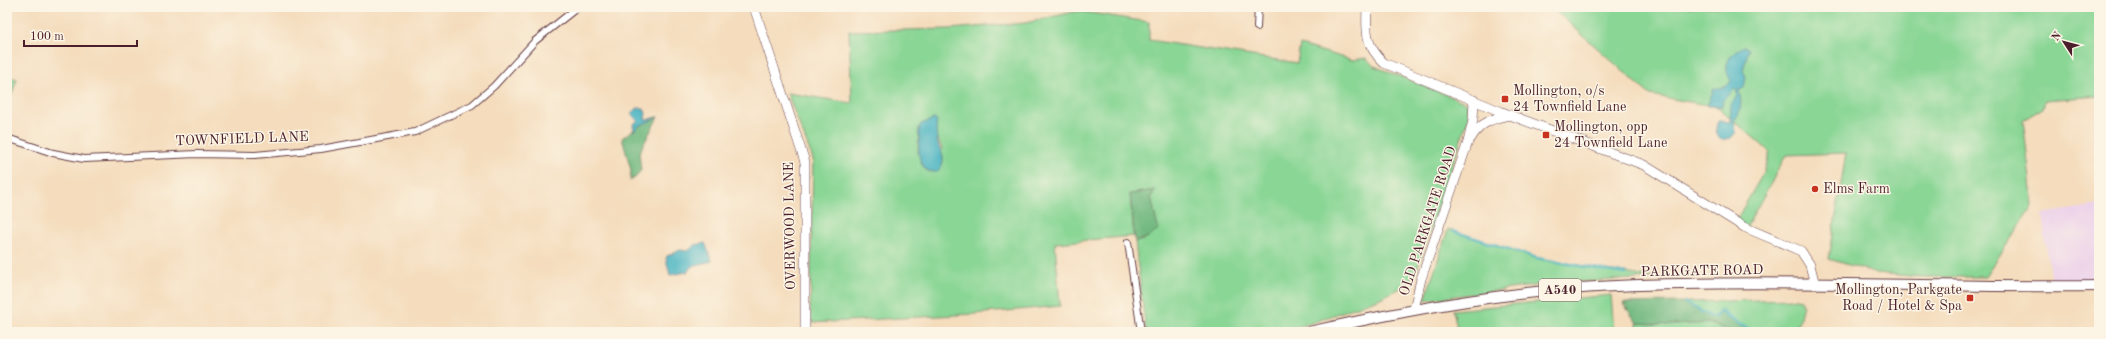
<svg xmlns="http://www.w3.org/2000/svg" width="2106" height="339" viewBox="0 0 2106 339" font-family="'Old Standard TT',serif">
<rect width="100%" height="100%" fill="#fcf5e5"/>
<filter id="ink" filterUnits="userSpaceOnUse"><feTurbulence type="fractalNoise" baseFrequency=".025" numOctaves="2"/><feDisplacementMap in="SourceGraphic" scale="8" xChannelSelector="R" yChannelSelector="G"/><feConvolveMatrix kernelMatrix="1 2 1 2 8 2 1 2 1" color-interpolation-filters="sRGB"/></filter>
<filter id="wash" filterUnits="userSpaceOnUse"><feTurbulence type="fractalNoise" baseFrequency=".012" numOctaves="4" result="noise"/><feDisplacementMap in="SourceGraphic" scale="16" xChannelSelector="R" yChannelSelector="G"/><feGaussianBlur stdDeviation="0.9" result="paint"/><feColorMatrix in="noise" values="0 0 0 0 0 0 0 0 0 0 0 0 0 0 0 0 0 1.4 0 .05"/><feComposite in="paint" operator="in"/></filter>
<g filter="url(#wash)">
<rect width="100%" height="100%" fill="#f4dcbc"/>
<!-- built -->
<polygon fill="#ecd1ea" points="2099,205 2099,282 2051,283 2042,214"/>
<!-- green -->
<g fill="#89d695" stroke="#6a7a60" fill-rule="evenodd">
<polygon points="1551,7 2099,7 2099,96 2045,100 2043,108 2023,120 2033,206 1985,277 1922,277 1876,273 1829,259 1846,153 1786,155 1746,228 1735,222 1764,172 1770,152 1718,107 1650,95"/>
<path d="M1078,11L1149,22V40L1297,63L1300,45L1352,60L1366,58L1374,66L1467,103L1469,116L1417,269L1411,279L1403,287L1378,299L1309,324L1277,332H1146L1135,242L1143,240L1158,229L1151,197L1155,190L1130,194L1134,236L1055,243L1060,306L974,314L810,323L813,159L787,93L852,103L849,31L949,29L1025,23ZM928,121L942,148L931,172L926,170L918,153L919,127Z"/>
<polygon points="7,76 17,79 7,108"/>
<polygon points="1448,229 1537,258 1654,278 1556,283 1425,300"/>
<polygon points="1611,295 1614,332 1458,332 1453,310"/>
<polygon points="1796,299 1801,300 1803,305 1796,332 1755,332 1737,323 1721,311 1713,318 1684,302"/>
<polygon points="1637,323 1671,325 1709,323 1733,332 1638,332"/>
</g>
<!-- forest -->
<g fill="#6eb77e" stroke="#5c6b54">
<polygon points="658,117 639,153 641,170 635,178 630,180 631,170 622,138 639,126"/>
<polygon points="1155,190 1151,197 1158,229 1151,236 1135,242 1130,194"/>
<polygon points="1684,302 1713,318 1721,311 1737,323 1755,332 1733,332 1709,323 1671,325 1637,323 1623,303"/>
</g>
<!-- water -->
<g fill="#46b3c2" stroke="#486976">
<path d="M1744,46L1749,49L1743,70L1746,77L1744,88L1739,90C1742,103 1742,110 1734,121L1736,132L1731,138L1721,140C1715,134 1715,129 1718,121L1730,122L1731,104L1737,96L1736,88L1723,100L1722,106H1707L1714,89L1727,86L1731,81C1721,66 1730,53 1744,46Z"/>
<polygon points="638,108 644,108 646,113 645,120 658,117 639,126 634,131 633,124 638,121 631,113"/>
<path d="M934,119L937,121C936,127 936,134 937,140C940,152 949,160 937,172C921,173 918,158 919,146C920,138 917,131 921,124Z"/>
<polygon points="705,243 712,261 692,266 687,272 670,275 666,259 667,256 680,250 688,251 695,245"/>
</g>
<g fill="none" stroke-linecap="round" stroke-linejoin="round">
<!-- stream -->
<g stroke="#46b3c2" stroke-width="2.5">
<polyline points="1453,231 1537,258 1625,274"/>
<polyline points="1684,302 1713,318 1721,311 1737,323 1755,332"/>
</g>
</g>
</g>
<g filter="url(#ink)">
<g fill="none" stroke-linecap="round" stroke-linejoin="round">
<!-- street casing -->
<g stroke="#643b41" stroke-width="8">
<g id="street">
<polyline points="1257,27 1258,7"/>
<polyline points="7,138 53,153 84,159 197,154 255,155 321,149 415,132 472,105 494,86 535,41 578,7"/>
<polyline points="1128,242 1141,332"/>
</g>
</g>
<!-- secondary casing -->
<g stroke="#643b41" stroke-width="10">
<g id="secondary">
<polyline points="754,7 805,162 805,332"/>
<path d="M1367,7C1366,32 1365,45 1384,63L1502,112L1644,165L1744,227L1801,251L1810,265L1815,285"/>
<path d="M1471,138C1481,122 1493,118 1510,115"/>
<polyline points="1414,309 1421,279 1468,142 1473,120 1474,100"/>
</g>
</g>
<!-- primary casing -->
<g stroke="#643b41" stroke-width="12">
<path id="primary" d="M1309,332C1410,309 1513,290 1616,286C1777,279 1938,288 2099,286"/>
</g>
<!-- street -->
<use href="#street" stroke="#fff" stroke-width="6"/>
<!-- secondary -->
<use href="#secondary" stroke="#fff" stroke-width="9"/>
<!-- primary -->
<use href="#primary" stroke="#fff" stroke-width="10"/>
</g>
</g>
<!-- markers -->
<g fill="#c8321e" stroke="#fcf5e5" stroke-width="1.5">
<rect x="1501" y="95" width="8" height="8" rx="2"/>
<rect x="1542" y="131" width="8" height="8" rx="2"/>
<circle cx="1815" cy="189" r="4"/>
<rect x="1966" y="294" width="8" height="8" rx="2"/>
</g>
<g text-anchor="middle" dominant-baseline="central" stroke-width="3" stroke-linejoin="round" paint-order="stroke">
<!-- shield labels -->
<rect fill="#fcf5e5" stroke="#7f5f63" stroke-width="1" x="1539" y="279" width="42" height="22" rx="3"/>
<g font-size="13" font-weight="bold" fill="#4a1f2b">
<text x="1560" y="290">A540</text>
</g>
<!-- poi labels -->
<g font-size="14" fill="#4a1f2b" stroke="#fcf5e5" text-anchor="start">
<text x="1513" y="91">Mollington, o/s<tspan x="1513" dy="16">24 Townfield Lane</tspan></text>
<text x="1554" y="127">Mollington, opp<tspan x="1554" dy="16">24 Townfield Lane</tspan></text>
<text x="1823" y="189">Elms Farm</text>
<text x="1962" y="290" text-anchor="end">Mollington, Parkgate<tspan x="1962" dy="16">Road / Hotel &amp; Spa</tspan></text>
</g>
<!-- street labels -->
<g font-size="14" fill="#4a1f2b" stroke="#fcf5e5">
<text transform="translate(242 139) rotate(-2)">TOWNFIELD LANE</text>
<text transform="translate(1428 221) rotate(-72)">OLD PARKGATE ROAD</text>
<text transform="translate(790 226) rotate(-91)">OVERWOOD LANE</text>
<text transform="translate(1702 271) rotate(-1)">PARKGATE ROAD</text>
</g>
</g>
<!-- margin -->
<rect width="2106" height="339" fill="none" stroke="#fcf5e5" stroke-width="24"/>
<!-- north arrow -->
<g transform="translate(2064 42) rotate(306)" stroke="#fcf5e5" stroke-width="3" paint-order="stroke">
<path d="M0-3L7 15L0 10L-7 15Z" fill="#4a1f2b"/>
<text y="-6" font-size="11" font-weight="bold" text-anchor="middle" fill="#4a1f2b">N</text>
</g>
<!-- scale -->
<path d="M24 40v6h113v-6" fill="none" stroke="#4a1f2b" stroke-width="2"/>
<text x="30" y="40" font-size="12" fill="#4a1f2b" stroke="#fcf5e5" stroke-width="3" paint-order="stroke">100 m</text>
</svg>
